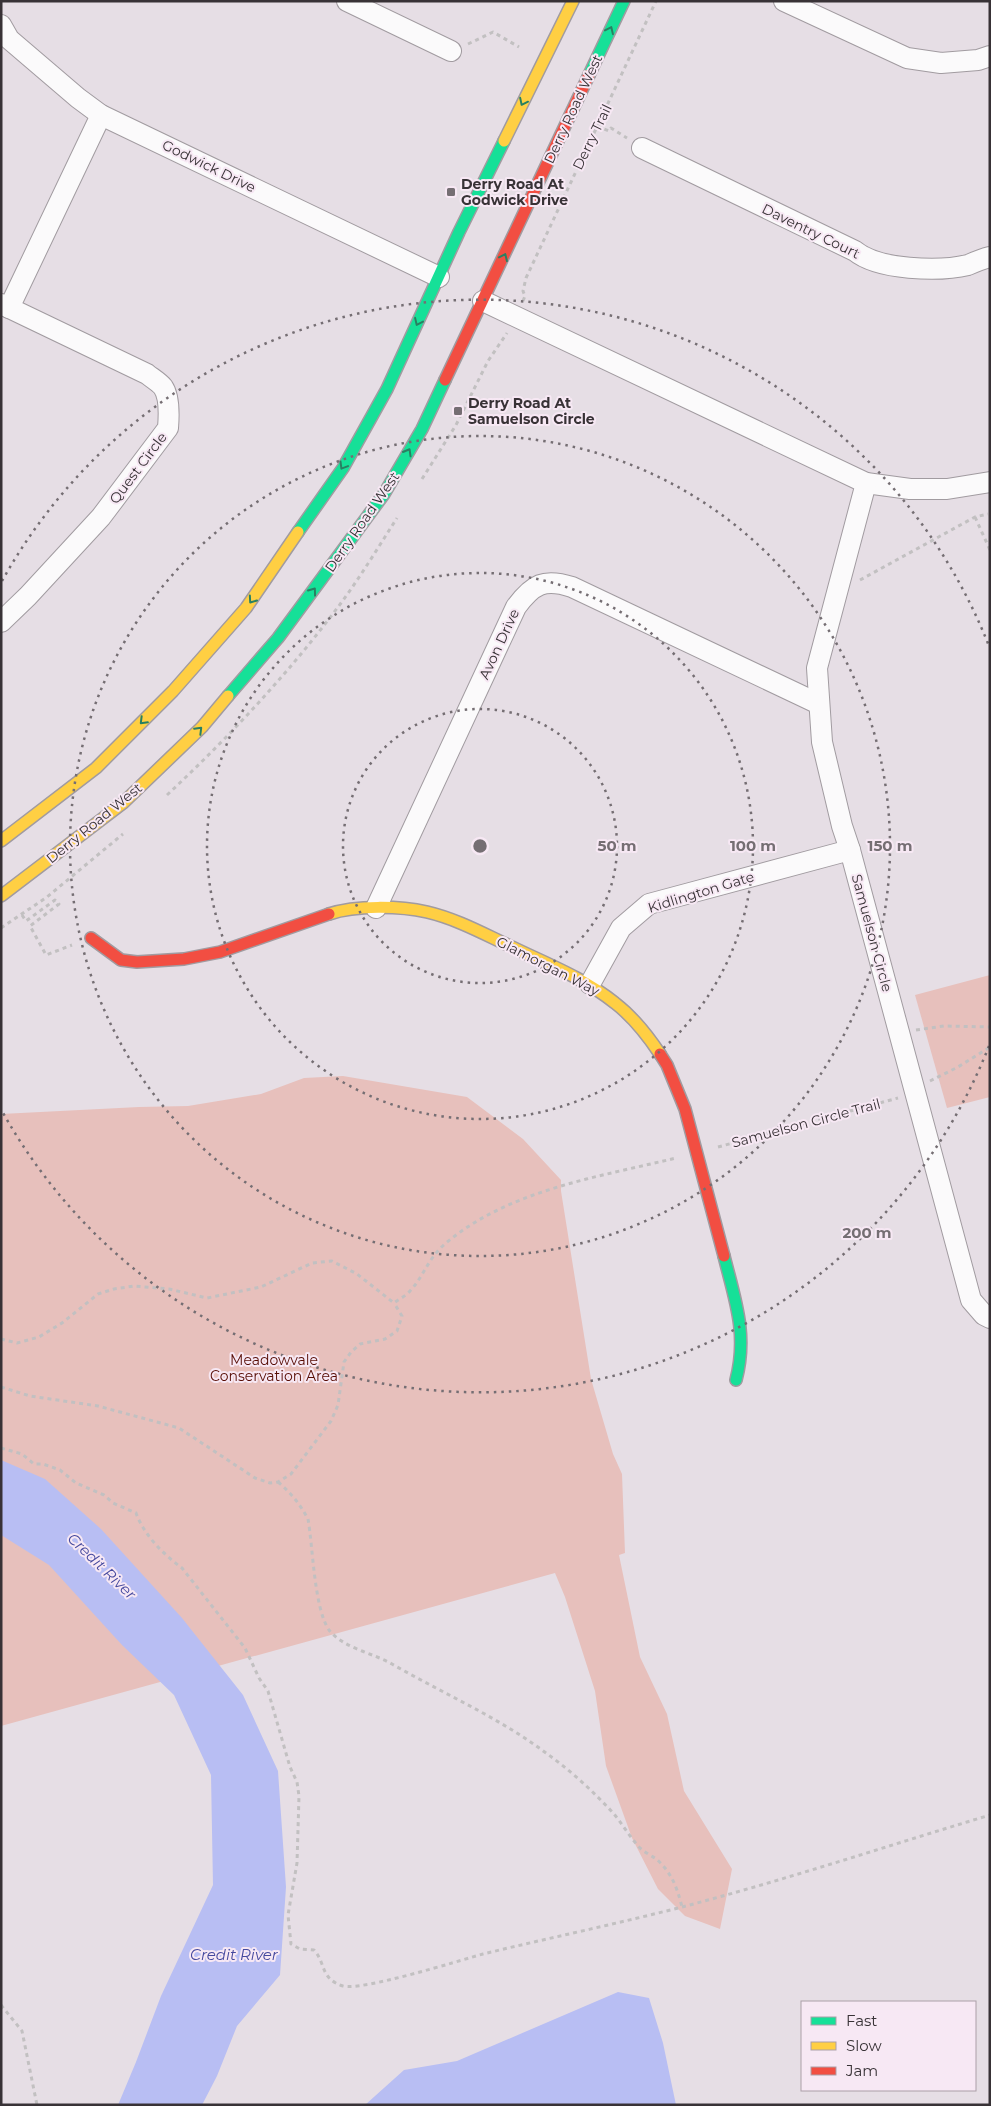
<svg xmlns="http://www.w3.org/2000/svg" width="991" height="2106" viewBox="0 0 991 2106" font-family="Montserrat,sans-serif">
<rect width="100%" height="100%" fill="#e6dee5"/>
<!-- green -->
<g fill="#e7c0bc">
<polygon points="990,975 990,1097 947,1108 915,995"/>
<polygon points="343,1076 467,1097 523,1139 561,1180 561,1191 591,1379 613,1454 622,1474 625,1553 619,1555 640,1657 667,1714 684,1791 732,1869 720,1929 685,1916 658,1889 632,1838 606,1766 595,1691 565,1597 555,1573 1,1726 1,1114 139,1107 188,1106 261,1094 304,1078"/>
</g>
<!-- water -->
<g fill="#b8bef3">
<polygon points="1,1460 45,1479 101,1529 182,1618 243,1695 278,1771 286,1887 280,1975 237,2026 217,2076 202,2105 118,2105 136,2062 161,1996 213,1885 211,1775 174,1695 122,1645 49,1565 1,1535"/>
<polygon points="618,1992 649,1998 663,2043 676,2105 365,2105 404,2070 457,2061"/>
</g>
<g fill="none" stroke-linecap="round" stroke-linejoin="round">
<!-- street casing -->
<g stroke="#a19ba0" stroke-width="22">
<g id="street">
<polyline points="347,1 451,51"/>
<polyline points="784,1 907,58 941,63 978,60 990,56"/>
<polyline points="1,25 9,39 78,98 101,115 439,277"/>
<path d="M642,148L855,251C878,270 939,272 968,265C975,262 982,259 990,257"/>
<polyline points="483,301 866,483 910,489 947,489 990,482"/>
<path d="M1,304L147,374C152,378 159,382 163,387C170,397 169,416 168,428L101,517L28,596L1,622"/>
<polyline points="9,308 101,115"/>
<polyline points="866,483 817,668 822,742 842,826 850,850 971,1300 984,1315 990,1318"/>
<path d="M376,908L516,607C533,584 544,578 572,587L819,704"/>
<polyline points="590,984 621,928 649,904 850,850"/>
</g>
</g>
<!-- fast casing -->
<g stroke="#a19ba0" stroke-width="14">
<g id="fast">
<polyline points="589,75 624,1"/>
<polyline points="298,532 343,468 387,389 459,232 504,141"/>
<polyline points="228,696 278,638 384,494 422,429 445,380"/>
<path d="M724,1256C735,1300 748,1334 736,1380"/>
</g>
</g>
<!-- slow casing -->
<g stroke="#a19ba0" stroke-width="14">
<g id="slow">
<polyline points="504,141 573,1"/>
<polyline points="1,841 96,768 173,691 246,608 298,532"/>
<polyline points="1,896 123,803 202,727 228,696"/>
<path d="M329,914C356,905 400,906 427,912C457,919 484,934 512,947C547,964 584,978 615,1003C632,1016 648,1036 660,1054"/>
</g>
</g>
<!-- jam casing -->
<g stroke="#a19ba0" stroke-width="14">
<g id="jam">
<polyline points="445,380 589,75"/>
<polyline points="91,938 121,960 137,962 184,959 220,952 329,914"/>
<polyline points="660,1054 667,1065 685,1109 724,1256"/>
</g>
</g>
<!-- path -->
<g stroke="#c2c0c1" stroke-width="3" stroke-dasharray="4 4" stroke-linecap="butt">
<polyline points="468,44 493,32 519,47"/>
<polyline points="597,126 609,131 611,128 627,138"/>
<polyline points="523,301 525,296 523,291 526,278 656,1"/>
<polyline points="422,479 456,425 488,361 507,333"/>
<polyline points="975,517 990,550"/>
<polyline points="860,580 975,517 988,514"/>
<path d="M167,795C230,736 290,672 341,603C361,576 379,546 397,518"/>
<polyline points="22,915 26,921 55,900 59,904 30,926 46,955 72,945"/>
<polyline points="1,928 47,897 123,834"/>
<polyline points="916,1030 944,1026 990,1027"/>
<polyline points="930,1081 958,1067 990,1047"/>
<polyline points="718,1147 898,1098"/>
<path d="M1,1339L17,1343L39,1337L62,1323L98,1294L114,1289L134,1286L169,1289L207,1298L261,1287L312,1263L332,1261L357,1274L394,1303C399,1299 406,1296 410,1291C424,1276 428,1258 446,1243C509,1190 598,1177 676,1158"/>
<polyline points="1,1387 30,1396 98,1406 179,1428 255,1478 270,1483 278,1482 291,1474 331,1421 338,1405 344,1362 351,1352 360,1344 385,1339 397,1331 402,1316 394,1303"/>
<path d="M1,1448L22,1454L34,1464H43L60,1470L76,1483L104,1495L113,1503L136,1513C144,1535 163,1554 182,1568L245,1648L259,1678L268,1691L290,1767L297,1782L299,1796L297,1863L288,1915L291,1944L300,1949L314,1950C326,1963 320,1979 343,1986C362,1991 458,1961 483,1954C549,1938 616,1924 682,1907C785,1880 887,1846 990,1815"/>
<path d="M278,1482C291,1493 300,1504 308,1519C313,1547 314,1608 329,1630C343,1648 373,1653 392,1664C444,1694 498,1717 546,1753C570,1770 594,1792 614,1814C623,1825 630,1837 639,1847C644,1852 650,1855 655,1858C671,1871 677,1887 682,1907"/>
<polyline points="1,2005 22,2031 37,2105"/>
</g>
<!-- street -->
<use href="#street" stroke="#fbfafb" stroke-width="20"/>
<!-- fast -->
<use href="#fast" stroke="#16e098" stroke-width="11"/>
<!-- slow -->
<use href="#slow" stroke="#ffcf43" stroke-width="11"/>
<!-- jam -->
<use href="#jam" stroke="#f24e42" stroke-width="11"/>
</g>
<!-- one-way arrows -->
<defs><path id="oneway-chevron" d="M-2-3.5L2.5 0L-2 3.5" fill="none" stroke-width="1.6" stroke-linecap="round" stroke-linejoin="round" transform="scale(1.25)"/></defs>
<g stroke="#298062">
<use href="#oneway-chevron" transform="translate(610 30) rotate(-65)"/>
<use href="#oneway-chevron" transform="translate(523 102) rotate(116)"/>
<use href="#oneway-chevron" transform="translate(504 257) rotate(-65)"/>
<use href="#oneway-chevron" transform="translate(418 322) rotate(115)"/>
<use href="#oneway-chevron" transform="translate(408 452) rotate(-60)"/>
<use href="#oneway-chevron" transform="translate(343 466) rotate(121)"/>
<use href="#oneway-chevron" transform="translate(313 591) rotate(-54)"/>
<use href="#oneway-chevron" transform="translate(252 600) rotate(125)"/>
<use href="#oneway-chevron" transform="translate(143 721) rotate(135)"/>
<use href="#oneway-chevron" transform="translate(199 730) rotate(-45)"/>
</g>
<!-- distance rings -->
<g fill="none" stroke="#756e73" stroke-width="2.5" stroke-dasharray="2.5 5">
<circle cx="480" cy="846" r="137"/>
<circle cx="480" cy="846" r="273"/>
<circle cx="480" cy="846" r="410"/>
<path d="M989 1046A547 547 0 0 1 2 1111M2 581A547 547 0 0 1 989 646"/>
</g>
<!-- markers -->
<g fill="#756e73" stroke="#f7e8f4" stroke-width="2">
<rect x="446" y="187" width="10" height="10" rx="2.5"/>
<rect x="453" y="406" width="10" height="10" rx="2.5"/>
</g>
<g text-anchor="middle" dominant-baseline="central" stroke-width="4" stroke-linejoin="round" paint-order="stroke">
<!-- street labels -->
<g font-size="14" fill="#383236" stroke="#f7e8f4">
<text transform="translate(573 109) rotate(-65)">Derry Road West</text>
<text transform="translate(592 137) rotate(-64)">Derry Trail</text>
<text transform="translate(209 166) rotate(26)">Godwick Drive</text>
<text transform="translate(811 231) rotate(26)">Daventry Court</text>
<text transform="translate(138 468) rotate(-53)">Quest Circle</text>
<text transform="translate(362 522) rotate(-55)">Derry Road West</text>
<text transform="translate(499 644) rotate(-65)">Avon Drive</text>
<text transform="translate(94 823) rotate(-39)">Derry Road West</text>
<text transform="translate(701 892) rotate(-17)">Kidlington Gate</text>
<text transform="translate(872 933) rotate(75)">Samuelson Circle</text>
<text transform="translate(548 966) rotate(27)">Glamorgan Way</text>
<text transform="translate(806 1123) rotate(-15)">Samuelson Circle Trail</text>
</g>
<!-- poi labels -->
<g font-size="14" font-weight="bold" fill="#383236" stroke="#f7e8f4" text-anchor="start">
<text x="461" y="184">Derry Road At<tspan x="461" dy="16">Godwick Drive</tspan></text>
<text x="468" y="403">Derry Road At<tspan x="468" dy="16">Samuelson Circle</tspan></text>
</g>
<!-- park labels -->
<g font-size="14" fill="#560b03" stroke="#f7e8f4">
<text x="274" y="1360">Meadowvale<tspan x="274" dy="16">Conservation Area</tspan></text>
</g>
<!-- water labels -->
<g font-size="15" font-style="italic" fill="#45499e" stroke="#f7e8f4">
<text transform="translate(102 1566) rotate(44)">Credit River</text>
<text x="234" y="1954">Credit River</text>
</g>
</g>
<circle cx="480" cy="846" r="8" fill="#756e73" stroke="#f7e8f4" stroke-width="2.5"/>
<g font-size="15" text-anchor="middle" font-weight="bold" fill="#756e73" stroke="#f7e8f4" stroke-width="4" stroke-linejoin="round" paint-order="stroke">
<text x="617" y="851">50 m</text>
<text x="753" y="851">100 m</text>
<text x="890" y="851">150 m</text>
<text x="867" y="1238">200 m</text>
</g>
<!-- border -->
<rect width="991" height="2106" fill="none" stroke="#383236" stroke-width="5"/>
<!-- legend -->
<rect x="801" y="2001" width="175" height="90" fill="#f7e8f4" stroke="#ab9fa8"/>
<rect x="811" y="2017" width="25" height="8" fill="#16e098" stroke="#ab9fa8"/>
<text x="846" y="2026" font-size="15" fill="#383236">Fast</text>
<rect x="811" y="2042" width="25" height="8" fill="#ffcf43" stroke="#ab9fa8"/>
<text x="846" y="2051" font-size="15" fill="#383236">Slow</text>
<rect x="811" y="2067" width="25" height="8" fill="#f24e42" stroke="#ab9fa8"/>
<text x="846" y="2076" font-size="15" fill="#383236">Jam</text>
</svg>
